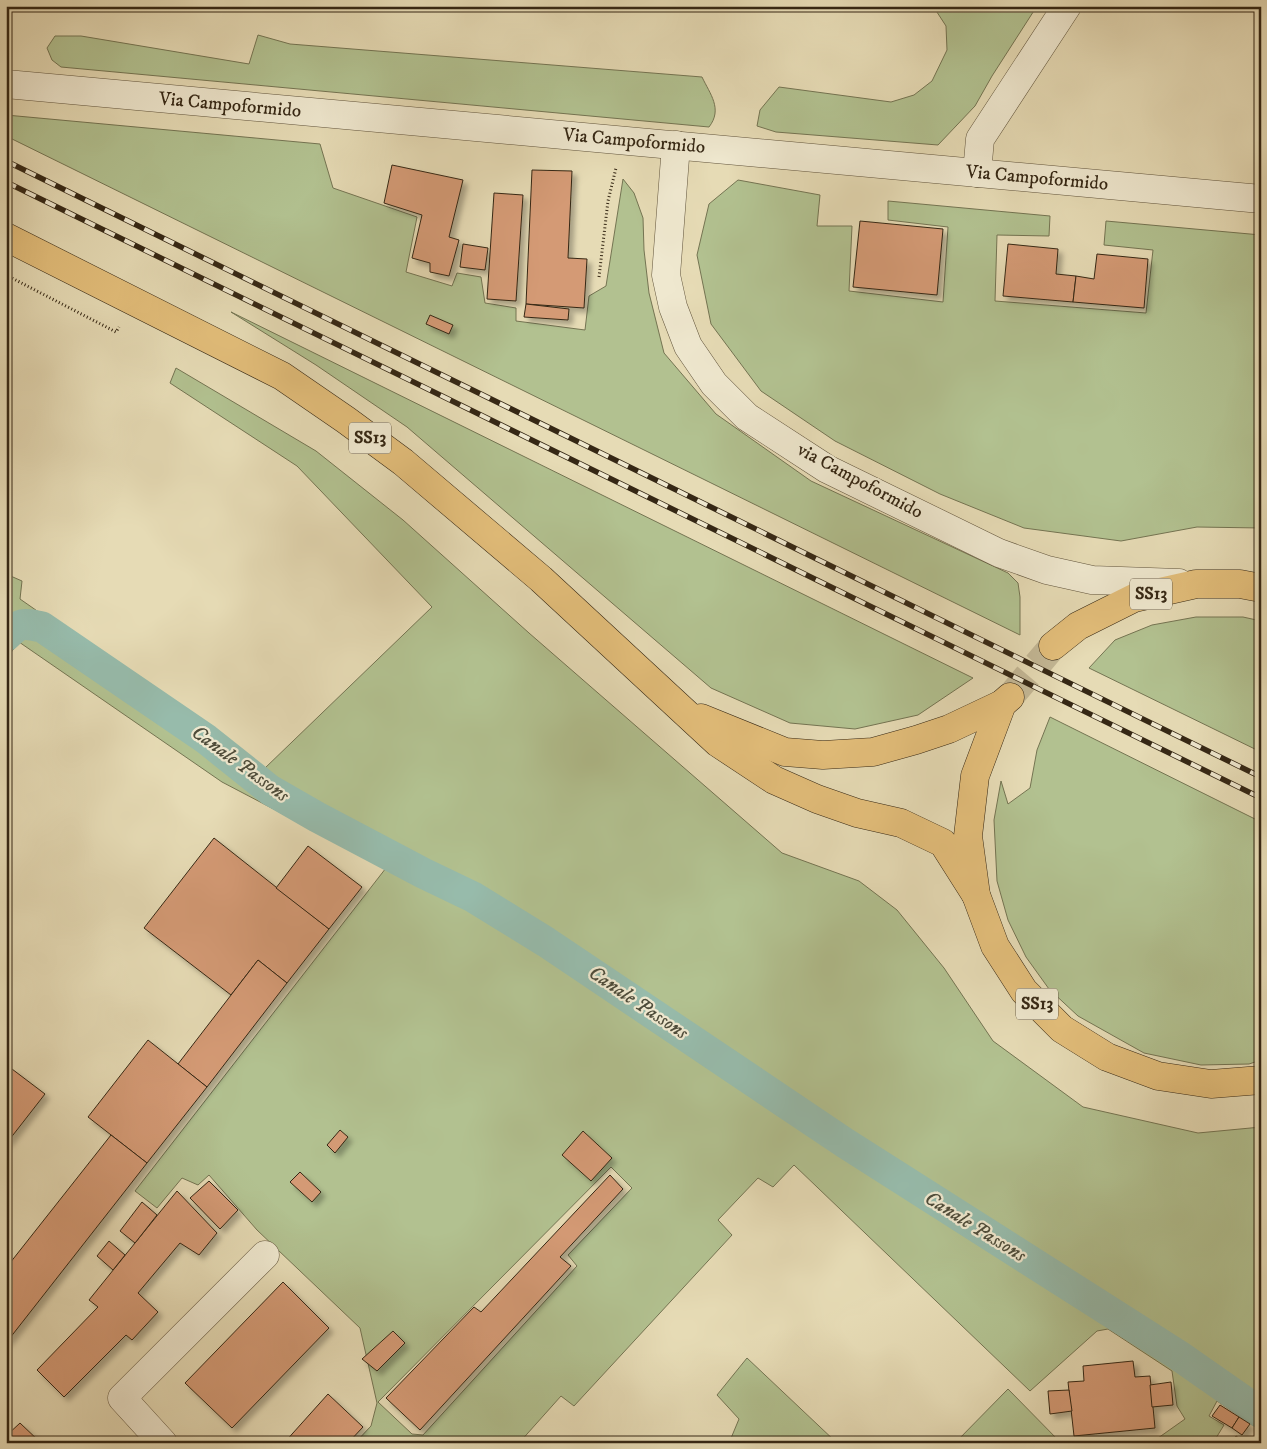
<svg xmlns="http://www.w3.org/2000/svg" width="1267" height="1449" viewBox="0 0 1267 1449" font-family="'IM FELL DW Pica',serif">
<defs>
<filter id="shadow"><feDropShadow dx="4.5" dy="4.5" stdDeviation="2.5" flood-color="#0004"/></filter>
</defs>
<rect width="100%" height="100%" fill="#e6dbb5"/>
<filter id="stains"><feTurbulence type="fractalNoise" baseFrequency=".004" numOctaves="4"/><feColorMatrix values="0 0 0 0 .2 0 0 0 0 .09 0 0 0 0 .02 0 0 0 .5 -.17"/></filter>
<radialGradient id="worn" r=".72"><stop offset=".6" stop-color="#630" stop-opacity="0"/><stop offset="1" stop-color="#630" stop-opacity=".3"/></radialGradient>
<!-- green -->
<g fill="#b2c190" stroke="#747452" fill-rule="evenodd">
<polygon points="933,6 1037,6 992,76 975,106 938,145 776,132 757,126 760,110 779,87 891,102 914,95 932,81 947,50 946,26"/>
<path d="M258,35L290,44L702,77C710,94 723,109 709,127L61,67L52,60L47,48L55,36H81L249,64Z"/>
<polygon points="6,115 320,144 333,188 417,217 406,272 452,286 457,273 481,277 485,303 516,308 516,321 585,330 589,296 606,286 623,179 634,193 643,218 644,250 649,293 664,353 716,414 811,481 1008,573 1018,583 1020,597 1020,635 6,136"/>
<polygon points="738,180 820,195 817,226 852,226 849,291 943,302 948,227 888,220 888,201 1050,216 1049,236 997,235 995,301 1146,313 1153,250 1104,245 1106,221 1261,235 1261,528 1197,527 1121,541 1024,528 940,494 835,441 761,391 711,324 697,255 709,204"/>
<polygon points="231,312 973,678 918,715 855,729 790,723 711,688 407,427 316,365"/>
<path d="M176,368L316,451L403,520L529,633L782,853L859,881L897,910L944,968L993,1041L1083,1107L1198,1133L1261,1127V1430L1217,1401L1209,1416L1224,1425L1213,1443H1151L1185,1419L1177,1406L1172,1371L1108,1329L1097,1331L1030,1391L794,1165L773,1187L758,1178L718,1220L732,1235L574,1406L561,1396L519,1443H512L507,1439L504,1443H355L371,1426L377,1403L360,1328L257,1230L209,1175L198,1185L182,1178L157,1208L135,1191L386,868L222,782L19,642L6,659V574L22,581L20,599L264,769L432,607L297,466L170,383ZM611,1167L632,1188L568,1255L577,1266L423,1435L412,1434L378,1402Z"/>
<polygon points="1196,617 1243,617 1261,621 1261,752 1089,668 1115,640 1152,625"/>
<polygon points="1050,717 1261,822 1261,1060 1249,1064 1201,1065 1144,1053 1078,1016 1049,989 1026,957 1008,920 997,881 994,820 1001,781 1008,804 1030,788 1037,750"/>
<polygon points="747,1358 837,1443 729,1443 739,1419 717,1395"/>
<polygon points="1008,1389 1061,1443 955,1443"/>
</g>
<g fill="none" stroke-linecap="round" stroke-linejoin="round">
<!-- canal -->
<path stroke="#97bbab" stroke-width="31" d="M6,636C20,622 23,623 42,627L206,739L270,790L317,817L423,873L473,897L546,942L845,1143L1178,1355L1261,1413"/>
</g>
<!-- building -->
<g fill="#d49a74" stroke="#352714" filter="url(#shadow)">
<polygon points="392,165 463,180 449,237 459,240 449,276 430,272 430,263 412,258 422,215 384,203"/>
<polygon points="532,170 572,171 568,258 587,259 584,308 526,304"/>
<polygon points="494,193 523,195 516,301 487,299"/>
<polygon points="860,221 943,229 937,295 853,287"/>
<polygon points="463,244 488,248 485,270 460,267"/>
<polygon points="1008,244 1058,249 1056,274 1076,276 1073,302 1003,296"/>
<polygon points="1097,254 1148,259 1144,308 1073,302 1076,276 1094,279"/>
<polygon points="526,304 569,309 568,320 524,317"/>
<polygon points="430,315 453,325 449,334 426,324"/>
<polygon points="214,838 329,929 287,983 258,960 231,995 144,928"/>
<polygon points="308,846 362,887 329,929 276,888"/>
<polygon points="258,960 287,983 207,1087 178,1064"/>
<polygon points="148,1040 207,1087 147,1163 88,1117"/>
<polygon points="12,1069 45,1094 6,1144 6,1076"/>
<polygon points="340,1130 348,1137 335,1153 327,1145"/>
<polygon points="583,1131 612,1158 591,1181 562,1155"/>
<polygon points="111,1135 147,1163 6,1343 6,1268"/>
<polygon points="300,1172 321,1192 312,1202 290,1182"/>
<polygon points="610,1175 623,1189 560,1257 571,1266 420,1430 386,1398 474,1307 481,1312"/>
<polygon points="209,1181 238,1210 220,1229 190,1198"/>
<polygon points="177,1191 217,1233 199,1255 180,1243 138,1293 158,1312 132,1340 126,1335 64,1397 37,1370 98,1307 89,1300"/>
<polygon points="142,1202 157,1215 135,1243 120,1231"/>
<polygon points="109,1241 125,1255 113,1270 97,1256"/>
<polygon points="283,1282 329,1328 232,1428 185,1383"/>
<polygon points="393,1331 405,1343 377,1371 362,1359"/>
<polygon points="1133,1361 1135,1377 1150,1376 1155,1428 1074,1436 1068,1382 1084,1381 1083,1366"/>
<polygon points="1171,1382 1173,1405 1152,1407 1150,1385"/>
<polygon points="1069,1390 1072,1411 1050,1414 1048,1391"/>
<polygon points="328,1394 363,1427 348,1443 284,1443"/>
<polygon points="1220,1405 1239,1417 1232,1428 1212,1416"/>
<polygon points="1239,1417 1250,1424 1242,1435 1232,1428"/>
<polygon points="20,1423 41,1443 6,1443 6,1436"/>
<polygon points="1236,1436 1246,1443 1231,1443"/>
</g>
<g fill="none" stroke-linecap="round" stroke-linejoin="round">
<!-- major-tunnel -->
<polyline stroke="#c3b795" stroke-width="28" stroke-dasharray="28 14" stroke-linecap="butt" points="1010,697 1053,646"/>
<!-- minor casing -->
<g stroke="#61543c" stroke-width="29">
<g id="minor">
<polyline points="6,84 1261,199"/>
<polyline points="676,145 666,275 673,307 688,346 714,384 747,417 827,469 999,553 1047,570 1092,580 1179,583"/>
<polyline points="977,173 980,139 1067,6"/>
<polyline points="163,1443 122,1398 265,1255"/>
</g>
</g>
<!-- major casing -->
<g stroke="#352714" stroke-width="29">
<g id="major">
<polyline points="6,237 282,376 346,420 403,462 541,579 718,743 774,780 817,799 857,813 901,823 943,843 976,895"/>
<polyline points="1053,646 1078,626 1134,598 1196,584 1240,584 1261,588"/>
<polyline points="1010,697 1002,704 975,776 968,836 976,895 995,946 1024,991 1062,1029 1107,1057 1158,1076 1211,1084 1261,1080"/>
<polyline points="701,718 785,752 823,755 873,752 916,740 949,729 1002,704"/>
</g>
</g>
<!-- path -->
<g stroke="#352714" stroke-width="3" stroke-dasharray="1 2.5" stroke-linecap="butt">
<polyline points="6,275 116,332 119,327"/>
<polyline points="599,277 608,201 616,168"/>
</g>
<!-- minor -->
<use href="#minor" stroke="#efe8cf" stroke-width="28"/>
<!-- major -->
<use href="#major" stroke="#e3be7a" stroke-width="28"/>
<!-- rail casing -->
<g stroke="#352714" stroke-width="5.5">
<g id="rail">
<polyline points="6,161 1261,777"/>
<polyline points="6,182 1261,798"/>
</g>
</g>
<!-- rail -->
<use href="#rail" stroke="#efe8cf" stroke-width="4" stroke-dasharray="11" stroke-linecap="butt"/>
</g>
<g text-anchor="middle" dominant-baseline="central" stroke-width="4.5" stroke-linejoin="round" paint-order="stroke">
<!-- shield labels -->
<g fill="#efe8cf" stroke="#6d614c" stroke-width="1">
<rect x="349" y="422.5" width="42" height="31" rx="4"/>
<rect x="1130" y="578.5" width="42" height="31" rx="4"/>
<rect x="1016" y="988.5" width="42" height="31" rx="4"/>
</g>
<g font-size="18" font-weight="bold" fill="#352714">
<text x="370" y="438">SS13</text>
<text x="1151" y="594">SS13</text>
<text x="1037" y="1004">SS13</text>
</g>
<!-- street labels -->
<g font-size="19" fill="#352714" stroke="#efe8cf">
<text transform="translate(230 105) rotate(5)">Via Campoformido</text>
<text transform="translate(634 141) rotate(5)">Via Campoformido</text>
<text transform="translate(1037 178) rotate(5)">Via Campoformido</text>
<text transform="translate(860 481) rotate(28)">via Campoformido</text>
</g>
<!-- water labels -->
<g font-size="20" font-style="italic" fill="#4e4c3a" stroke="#efe8cf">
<text transform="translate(240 764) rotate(36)">Canale Passons</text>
<text transform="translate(638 1003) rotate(34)">Canale Passons</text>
<text transform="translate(975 1227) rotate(32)">Canale Passons</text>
</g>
</g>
<!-- margin -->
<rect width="1267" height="1449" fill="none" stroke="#e6dbb5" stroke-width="25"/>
<rect x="8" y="8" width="1252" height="1434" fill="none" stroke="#352714" stroke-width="2.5"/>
<rect x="12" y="12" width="1242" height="1424" fill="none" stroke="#352714"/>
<rect width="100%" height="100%" filter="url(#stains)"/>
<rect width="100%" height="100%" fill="url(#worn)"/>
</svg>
